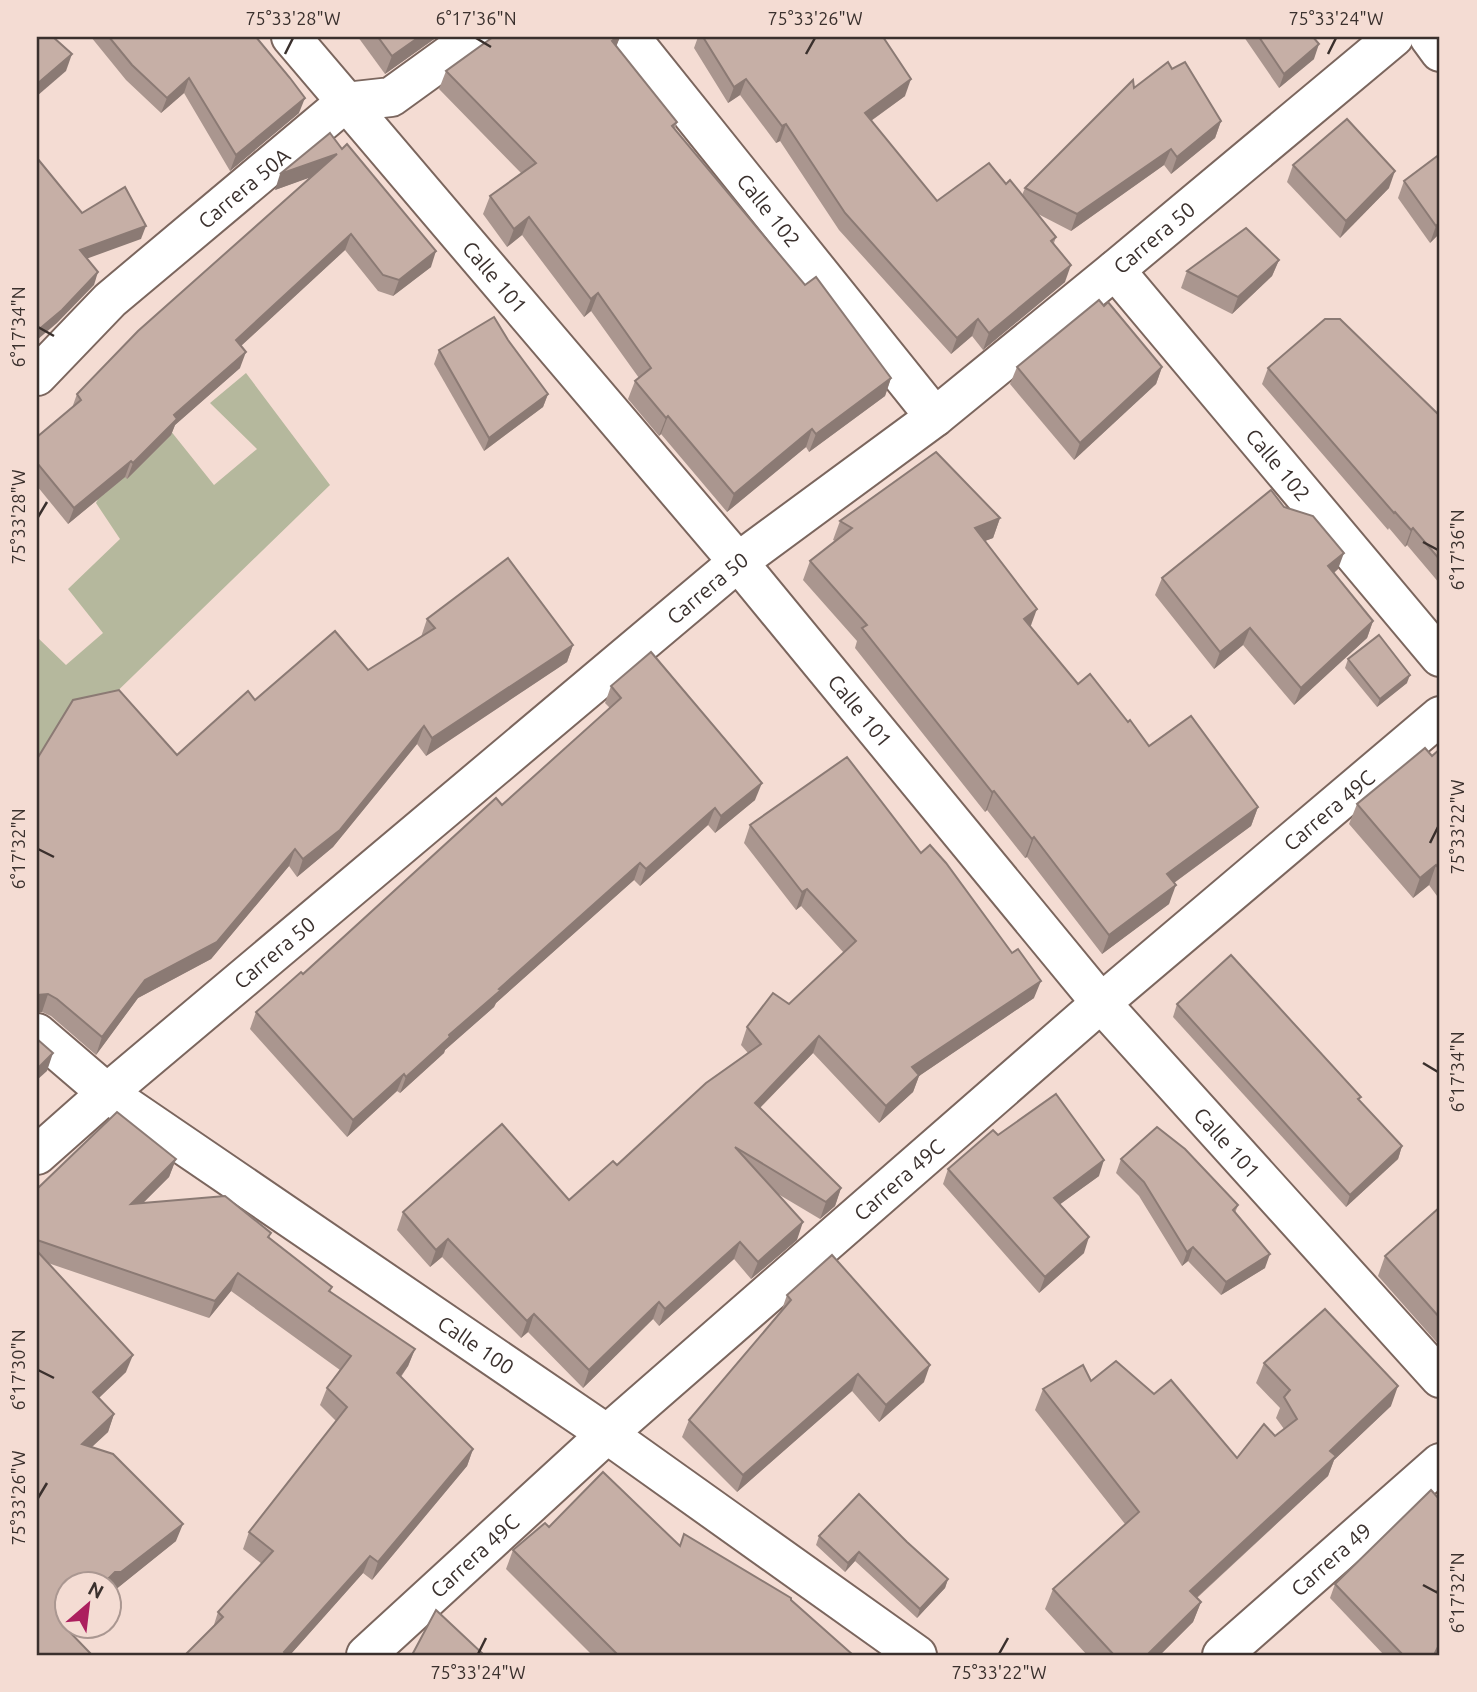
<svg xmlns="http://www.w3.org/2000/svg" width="1477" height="1692" viewBox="0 0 1477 1692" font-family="Ubuntu,sans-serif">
<rect width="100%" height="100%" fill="#f4dcd3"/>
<!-- green -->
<polygon fill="#b5b89d" points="246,373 330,485 37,769 37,637 66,665 103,633 68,589 120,539 96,503 117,461 166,425 214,485 257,449 210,403"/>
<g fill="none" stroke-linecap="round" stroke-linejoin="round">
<!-- minor casing -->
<g stroke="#7b665e" stroke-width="42">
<g id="minor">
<path id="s1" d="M291,37L738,562L1101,1003L1440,1378"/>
<path id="s2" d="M630,37L935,417"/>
<polyline points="1429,37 1440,52"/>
<path id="s3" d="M1115,270L1440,657"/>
<path id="s4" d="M37,376L110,300L346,102L391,97L474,37"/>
<path id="s5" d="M37,1033L107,1093L607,1434L917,1655"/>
<path id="s6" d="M37,1155L107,1093L738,562L935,417L1115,270L1394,37"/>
<path id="s7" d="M366,1655L607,1434L1101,1003L1440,716"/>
<path id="s8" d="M1222,1655L1440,1463"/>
</g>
</g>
<!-- minor -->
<use href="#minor" stroke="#fff" stroke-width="38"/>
</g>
<!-- wall -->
<g fill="#aa968f">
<polygon points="91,37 256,37 299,113 230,171 184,93 161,113 126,80"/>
<polygon points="358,37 437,37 385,74"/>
<polygon points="493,37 620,37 616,46 677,122 675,129 805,285 891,378 885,396 809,452 806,447 727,512 661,434 659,436 628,399 635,381 639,378 591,311 584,317 522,235 507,247 483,214 490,196 521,173 439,89 446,71"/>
<polygon points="698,37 883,37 905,96 871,121 937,201 1006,184 1022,195 1025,188 1134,88 1172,69 1221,121 1215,138 1171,174 1164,165 1071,231 1038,214 1056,237 1054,243 1065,282 983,350 972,336 951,354 839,230 780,141 776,143 740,95 728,103 694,48"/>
<polygon points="1244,37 1313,37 1314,59 1279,88"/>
<polygon points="330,133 431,267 393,296 378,291 345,250 241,346 240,368 175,425 171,435 127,479 125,477 68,524 37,486 37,437 72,408 77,394 310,177 275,190"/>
<polygon points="1440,154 1440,233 1430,243 1398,198 1404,181"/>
<polygon points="1293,165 1389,188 1340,238 1287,182"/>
<polygon points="1279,260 1272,276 1232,314 1181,288 1187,271"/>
<polygon points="1104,306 1162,367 1156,384 1074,460 1010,384 1017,367"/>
<polygon points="508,340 548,394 543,407 484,451 434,364 439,350"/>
<polygon points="1268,368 1440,416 1440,584 1407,545 1405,547 1389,528 1388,530 1262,384"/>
<polygon points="1000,518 993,538 985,541 1031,627 1078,684 1128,722 1149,746 1258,807 1251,826 1174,883 1169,904 1102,954 1027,857 1025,858 987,810 985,812 855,648 857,641 803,580 810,561 835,541 833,540 840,521"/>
<polygon points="1338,569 1334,573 1373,621 1367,638 1294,705 1243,645 1214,669 1155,595 1162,578"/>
<polygon points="427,619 573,645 567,662 426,756 417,744 333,847 297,877 289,866 211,959 138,998 96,1055 51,1016 42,1012 37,1012 37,759 177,755 255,700 368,670 421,637"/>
<polygon points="1348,659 1407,683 1377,707 1345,668"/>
<polygon points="611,686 755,800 715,833 708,825 640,886 634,880 496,1003 494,1007 445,1050 444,1053 400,1093 397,1091 347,1137 250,1029 256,1012 303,974 502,805 610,708 605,703"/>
<polygon points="1440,749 1440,900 1429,885 1413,898 1349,824 1357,804 1432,756"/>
<polygon points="750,825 1034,998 919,1076 913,1092 879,1123 813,1053 760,1108 841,1188 835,1206 820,1219 778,1194 797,1240 751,1279 734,1259 659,1326 653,1319 583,1388 528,1332 521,1338 442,1257 430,1267 397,1230 403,1212 569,1200 617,1165 748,1053 741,1045 747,1027 789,1004 844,953 801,906 796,910 744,843"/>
<polygon points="1177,1004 1359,1100 1402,1146 1398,1159 1346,1207 1173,1017"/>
<polygon points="998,1135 1099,1176 1060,1204 1084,1253 1039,1293 943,1184 948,1169"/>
<polygon points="176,1159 169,1177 143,1203 271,1233 269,1238 332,1287 330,1292 415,1349 408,1366 401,1377 473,1449 467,1466 372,1580 363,1573 290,1655 185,1655 213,1628 218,1612 262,1564 243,1549 249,1532 336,1421 320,1405 327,1388 340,1370 231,1291 209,1318 48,1263 126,1372 99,1398 114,1414 108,1432 91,1447 176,1541 115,1590 108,1590 108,1584 66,1626 71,1626 37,1655 37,1189"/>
<polygon points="1121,1159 1238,1205 1235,1213 1265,1268 1221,1295 1188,1261 1182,1266 1139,1196 1116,1173"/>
<polygon points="1440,1207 1440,1346 1378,1276 1385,1256"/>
<polygon points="787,1295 924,1382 879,1422 852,1391 737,1492 682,1437 689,1420 781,1312"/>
<polygon points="1264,1363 1391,1406 1334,1460 1328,1476 1197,1598 1201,1602 1193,1622 1160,1655 1087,1655 1045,1609 1053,1589 1125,1524 1035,1410 1043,1389 1091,1381 1154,1394 1237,1458 1275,1436 1284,1429 1276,1418 1280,1408 1256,1383"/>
<polygon points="1440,1500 1440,1647 1436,1655 1384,1655 1330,1598 1335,1584"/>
<polygon points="549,1527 680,1546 791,1600 853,1655 592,1655 506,1569 513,1550"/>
<polygon points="819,1536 907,1542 948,1579 945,1588 917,1618 855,1561 845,1572 816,1545"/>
</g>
<!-- shaded-wall -->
<g fill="#8b7a74">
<polygon points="419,37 437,37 385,74 392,56"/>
<polygon points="617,37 620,37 614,52 612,41"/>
<polygon points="1319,44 1314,59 1279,88 1284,74"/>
<polygon points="72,54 66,71 37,96 37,84"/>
<polygon points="189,78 184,93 161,113 167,98"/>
<polygon points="746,79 740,95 728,103 734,87"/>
<polygon points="911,79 905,96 858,130 865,113"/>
<polygon points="305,98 299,113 230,171 236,155"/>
<polygon points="1221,121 1215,138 1171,174 1177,157"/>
<polygon points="786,124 780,141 776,143 782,126"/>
<polygon points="1171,149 1164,165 1071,231 1077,214"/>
<polygon points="337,154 331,170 275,190 280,174"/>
<polygon points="1395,171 1389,188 1340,238 1346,221"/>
<polygon points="529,217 522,235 507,247 514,229"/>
<polygon points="1440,222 1440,233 1430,243 1436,226"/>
<polygon points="146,226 141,239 75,263 80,250"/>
<polygon points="351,234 345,250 230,356 236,340"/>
<polygon points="436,251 431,267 393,296 399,280"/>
<polygon points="1279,260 1272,276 1232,314 1238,297"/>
<polygon points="1071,265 1065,282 983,350 989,333"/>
<polygon points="98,272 94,285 57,323 37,340 37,331"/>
<polygon points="598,293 591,311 584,317 591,299"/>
<polygon points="978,319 972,336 951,354 957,338"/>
<polygon points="246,352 240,368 175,425 171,435 127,479 133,463 174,415"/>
<polygon points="1162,367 1156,384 1074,460 1080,443"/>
<polygon points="891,378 885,396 809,452 816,434"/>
<polygon points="548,394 543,407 484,451 489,438"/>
<polygon points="668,416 661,434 659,436 666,418"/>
<polygon points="812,429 806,447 727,512 734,494"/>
<polygon points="131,461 125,477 68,524 74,508"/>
<polygon points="1000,518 993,538 968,547 975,528"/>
<polygon points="1413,528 1407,545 1405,547 1411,530"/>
<polygon points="1344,553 1338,569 1322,583 1328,566"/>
<polygon points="1037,609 1030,628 1024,619"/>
<polygon points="1373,621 1367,638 1294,705 1301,688"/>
<polygon points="1250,628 1243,645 1214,669 1220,652"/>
<polygon points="573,645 567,662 426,756 432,738"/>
<polygon points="1410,675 1407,683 1377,707 1380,699"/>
<polygon points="424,726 417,744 333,847 297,877 303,859"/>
<polygon points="762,783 755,800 715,833 721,816"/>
<polygon points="994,791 987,810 985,812 992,792"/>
<polygon points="1258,807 1251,826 1160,893 1167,874"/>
<polygon points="715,808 708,825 640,886 646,869"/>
<polygon points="1034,837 1027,857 1025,858 1032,839"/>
<polygon points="295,849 289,866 211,959 138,998 96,1055 102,1037 145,980"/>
<polygon points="640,863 634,880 496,1003 494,1007 445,1050 444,1053 400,1093 406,1077 499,989"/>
<polygon points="1436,865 1429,885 1413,898 1420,878"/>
<polygon points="1176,885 1169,904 1102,954 1109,935"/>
<polygon points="807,889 801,906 796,910 802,892"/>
<polygon points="1041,981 1034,998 919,1076 913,1092 879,1123 886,1106 912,1067"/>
<polygon points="48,994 42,1012 37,1012 37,995"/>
<polygon points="819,1036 813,1053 748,1120 755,1103"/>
<polygon points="53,1053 47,1071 37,1080 37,1069"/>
<polygon points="404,1074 397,1091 347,1137 353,1120"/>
<polygon points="1402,1146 1398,1159 1346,1207 1350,1195"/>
<polygon points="176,1159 169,1177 125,1221 131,1204"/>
<polygon points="1104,1160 1099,1176 1048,1213 1054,1198"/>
<polygon points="841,1188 835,1206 820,1219 826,1202"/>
<polygon points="803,1222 797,1240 751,1279 758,1262"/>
<polygon points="1089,1237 1084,1253 1039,1293 1045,1277"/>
<polygon points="448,1239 442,1257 430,1267 436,1250"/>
<polygon points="740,1242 734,1259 659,1326 665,1309"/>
<polygon points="1193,1247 1188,1261 1182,1266 1187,1252"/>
<polygon points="1270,1254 1265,1268 1221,1295 1226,1282"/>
<polygon points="238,1273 231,1291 209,1318 215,1301"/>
<polygon points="659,1302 653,1319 583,1388 589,1370"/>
<polygon points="534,1314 528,1332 521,1338 527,1321"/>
<polygon points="415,1349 408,1366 390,1391 397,1373"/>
<polygon points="133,1355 126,1372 87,1409 93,1392"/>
<polygon points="930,1365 924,1382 879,1422 886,1405"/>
<polygon points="858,1374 852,1391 737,1492 743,1475"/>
<polygon points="1398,1386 1391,1406 1334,1460 1328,1476 1182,1611 1190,1591 1330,1451"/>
<polygon points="114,1414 108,1432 76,1462 82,1444"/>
<polygon points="473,1449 467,1466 372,1580 378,1562"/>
<polygon points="183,1524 176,1541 115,1590 108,1590 108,1584 103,1584 115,1572"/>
<polygon points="859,1552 855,1561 845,1572 848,1563"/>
<polygon points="370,1556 363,1573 290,1655 283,1655 284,1652"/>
<polygon points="948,1579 945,1588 917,1618 920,1609"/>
<polygon points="1201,1602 1193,1622 1160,1655 1147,1655"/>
<polygon points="66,1618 66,1626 71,1626 55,1640 61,1623"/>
<polygon points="1440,1643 1440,1647 1436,1655 1434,1655"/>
</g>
<!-- building -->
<g fill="#c6afa6" stroke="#8b7a74" stroke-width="2">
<polygon points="37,37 53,37 72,54 37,84"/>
<polygon points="109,37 256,37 290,78 305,98 236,155 189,78 167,98 132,65"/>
<polygon points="378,37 419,37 392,56"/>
<polygon points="493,37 617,37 612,41 677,122 672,126 805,285 816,277 891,378 816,434 812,429 734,494 668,416 666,418 635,381 651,368 598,293 591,299 529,217 514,229 490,196 536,163 446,71"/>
<polygon points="703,37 883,37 911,79 865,113 937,201 989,163 1006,184 1010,180 1056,237 1051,241 1071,265 989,333 978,319 957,338 845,213 786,124 782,126 746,79 734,87"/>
<polygon points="1259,37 1313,37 1319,44 1284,74"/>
<polygon points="1168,62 1172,69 1185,62 1221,121 1177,157 1171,149 1077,214 1025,188 1133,80 1134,88"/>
<polygon points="1347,119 1395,171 1346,221 1293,165"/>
<polygon points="330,133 342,149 347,144 436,251 399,280 383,275 351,234 236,340 246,352 174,415 177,419 133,463 131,461 74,508 37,463 37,437 81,400 77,394 138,331 337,154 280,174"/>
<polygon points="1440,154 1440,222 1436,226 1404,181"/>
<polygon points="37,158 82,213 125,187 146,226 80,250 98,272 62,310 37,331"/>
<polygon points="1246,228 1279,260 1238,297 1187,271"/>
<polygon points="1099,300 1104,306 1108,302 1162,367 1080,443 1017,367"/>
<polygon points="494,317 508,340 548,394 489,438 439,350"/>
<polygon points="1325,319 1340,319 1440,416 1440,560 1413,528 1411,530 1395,512 1394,513 1268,368"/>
<polygon points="936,452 1000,518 975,528 1037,609 1024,619 1078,684 1090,674 1128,722 1130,720 1149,746 1191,716 1258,807 1167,874 1176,885 1109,935 1034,837 1032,839 994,791 992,792 862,628 867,625 810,561 852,528 840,521"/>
<polygon points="1271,490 1284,507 1313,516 1344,553 1328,566 1373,621 1301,688 1250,628 1220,652 1162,578"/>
<polygon points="508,558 573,645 432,738 424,726 340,830 303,859 295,849 217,942 145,980 102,1037 57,999 48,994 37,995 37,759 73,700 119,690 177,755 248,691 255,700 335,631 368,670 435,628 427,619"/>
<polygon points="1379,635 1410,675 1380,699 1348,659"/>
<polygon points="651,652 762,783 721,816 715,808 646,869 640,863 499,989 501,990 449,1035 450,1037 406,1077 404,1074 353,1120 256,1012 301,972 303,974 496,798 502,805 621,698 611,686"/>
<polygon points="1425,748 1432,756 1440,749 1440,870 1436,865 1420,878 1357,804"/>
<polygon points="847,757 921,853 930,845 946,863 1012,953 1018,949 1041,981 912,1067 919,1075 886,1106 819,1036 755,1103 841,1188 826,1202 735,1147 803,1222 758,1262 740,1242 665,1309 659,1302 589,1370 534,1314 527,1321 448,1239 436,1250 403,1212 502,1124 569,1200 613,1161 617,1165 706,1083 761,1044 747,1027 773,993 789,1004 856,941 807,889 802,892 750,825"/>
<polygon points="1231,955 1361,1097 1358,1099 1402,1146 1350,1195 1177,1004"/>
<polygon points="37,1039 53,1053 37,1069"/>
<polygon points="1056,1094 1104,1160 1054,1198 1089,1237 1045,1277 948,1169 993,1130 998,1135"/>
<polygon points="117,1112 176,1159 131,1204 225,1196 271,1233 268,1237 332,1287 329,1291 415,1349 397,1373 473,1449 378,1562 370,1556 284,1652 287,1655 185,1655 223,1617 218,1612 273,1551 249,1532 347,1407 327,1388 351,1356 238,1273 215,1301 37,1240 37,1189"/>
<polygon points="1157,1127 1185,1149 1238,1205 1233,1210 1270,1254 1226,1282 1193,1247 1187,1252 1144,1182 1121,1159"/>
<polygon points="1440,1207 1440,1318 1385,1256"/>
<polygon points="37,1251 133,1355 93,1392 114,1414 82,1444 113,1454 183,1524 121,1572 115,1572 103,1584 66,1584 66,1618 61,1623 92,1655 37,1655"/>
<polygon points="832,1255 930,1365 886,1405 858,1374 743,1475 689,1420 791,1300 787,1295"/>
<polygon points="1325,1309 1398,1386 1330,1451 1336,1456 1190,1591 1201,1602 1147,1655 1114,1655 1053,1589 1139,1512 1043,1389 1083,1365 1091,1381 1116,1361 1154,1394 1171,1380 1237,1458 1264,1424 1275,1436 1297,1419 1284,1397 1290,1390 1264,1363"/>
<polygon points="603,1472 680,1546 684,1534 791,1598 791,1600 853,1655 618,1655 513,1550 545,1523 549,1527"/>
<polygon points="1431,1490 1440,1500 1440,1588 1437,1591 1440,1595 1440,1643 1434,1655 1403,1655 1335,1584"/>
<polygon points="859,1494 907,1542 948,1579 920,1609 859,1552 848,1563 819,1536"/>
<polygon points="436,1610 484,1655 412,1655"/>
</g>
<!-- ticks -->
<path fill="none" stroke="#3a302d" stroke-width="2.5" d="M476,38L491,47M285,54L293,38M806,54L815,38M1328,54L1336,38M38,327L54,336M38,517L47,502M1423,542L1438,550M1430,843L1438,827M38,849L54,857M1423,1063L1438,1072M38,1370L54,1378M38,1498L47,1483M1423,1585L1438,1593M478,1654L486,1638M999,1654L1008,1638"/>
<g text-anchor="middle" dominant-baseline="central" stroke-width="6" stroke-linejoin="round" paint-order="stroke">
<!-- street labels -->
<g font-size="21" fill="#3a302d" stroke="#f4dcd3">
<text stroke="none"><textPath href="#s4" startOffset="280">Carrera 50A</textPath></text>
<text stroke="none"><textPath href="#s2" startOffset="222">Calle 102</textPath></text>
<text stroke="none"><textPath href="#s6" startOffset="1446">Carrera 50</textPath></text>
<text stroke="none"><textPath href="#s1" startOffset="315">Calle 101</textPath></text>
<text stroke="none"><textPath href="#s3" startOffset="254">Calle 102</textPath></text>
<text stroke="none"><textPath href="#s6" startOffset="878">Carrera 50</textPath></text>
<text stroke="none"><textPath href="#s1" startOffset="882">Calle 101</textPath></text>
<text stroke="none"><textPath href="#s7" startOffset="1281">Carrera 49C</textPath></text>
<text stroke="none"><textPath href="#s6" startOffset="312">Carrera 50</textPath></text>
<text stroke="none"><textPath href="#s1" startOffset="1449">Calle 101</textPath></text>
<text stroke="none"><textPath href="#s7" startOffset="714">Carrera 49C</textPath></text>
<text stroke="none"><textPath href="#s5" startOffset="539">Calle 100</textPath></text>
<text stroke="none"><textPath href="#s7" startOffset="147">Carrera 49C</textPath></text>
<text stroke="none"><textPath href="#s8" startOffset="145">Carrera 49</textPath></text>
</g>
</g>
<!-- border -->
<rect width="1477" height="1692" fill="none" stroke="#f4dcd3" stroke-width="77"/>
<!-- north arrow -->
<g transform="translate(88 1605) rotate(28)"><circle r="33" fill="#f4dcd3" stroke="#aa9791" stroke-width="2"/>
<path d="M0-5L12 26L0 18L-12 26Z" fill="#ac1f5e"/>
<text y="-10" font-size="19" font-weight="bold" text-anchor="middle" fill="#3a302d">N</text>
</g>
<rect x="38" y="38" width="1400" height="1616" fill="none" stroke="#3a302d" stroke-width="2.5"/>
<g font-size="18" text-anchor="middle" fill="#3a302d">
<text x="293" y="25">75°33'28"W</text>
<text x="476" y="25">6°17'36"N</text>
<text x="815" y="25">75°33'26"W</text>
<text x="1336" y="25">75°33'24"W</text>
<text transform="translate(19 327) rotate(-90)" y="6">6°17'34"N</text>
<text transform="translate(19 517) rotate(-90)" y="6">75°33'28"W</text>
<text transform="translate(1458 550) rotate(-90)" y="6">6°17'36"N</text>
<text transform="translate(1458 827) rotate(-90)" y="6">75°33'22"W</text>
<text transform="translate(19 849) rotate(-90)" y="6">6°17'32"N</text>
<text transform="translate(1458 1072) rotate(-90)" y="6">6°17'34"N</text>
<text transform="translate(19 1370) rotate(-90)" y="6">6°17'30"N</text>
<text transform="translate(19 1498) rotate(-90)" y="6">75°33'26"W</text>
<text transform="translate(1458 1593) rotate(-90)" y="6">6°17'32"N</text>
<text x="478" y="1679">75°33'24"W</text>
<text x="999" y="1679">75°33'22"W</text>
</g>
</svg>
